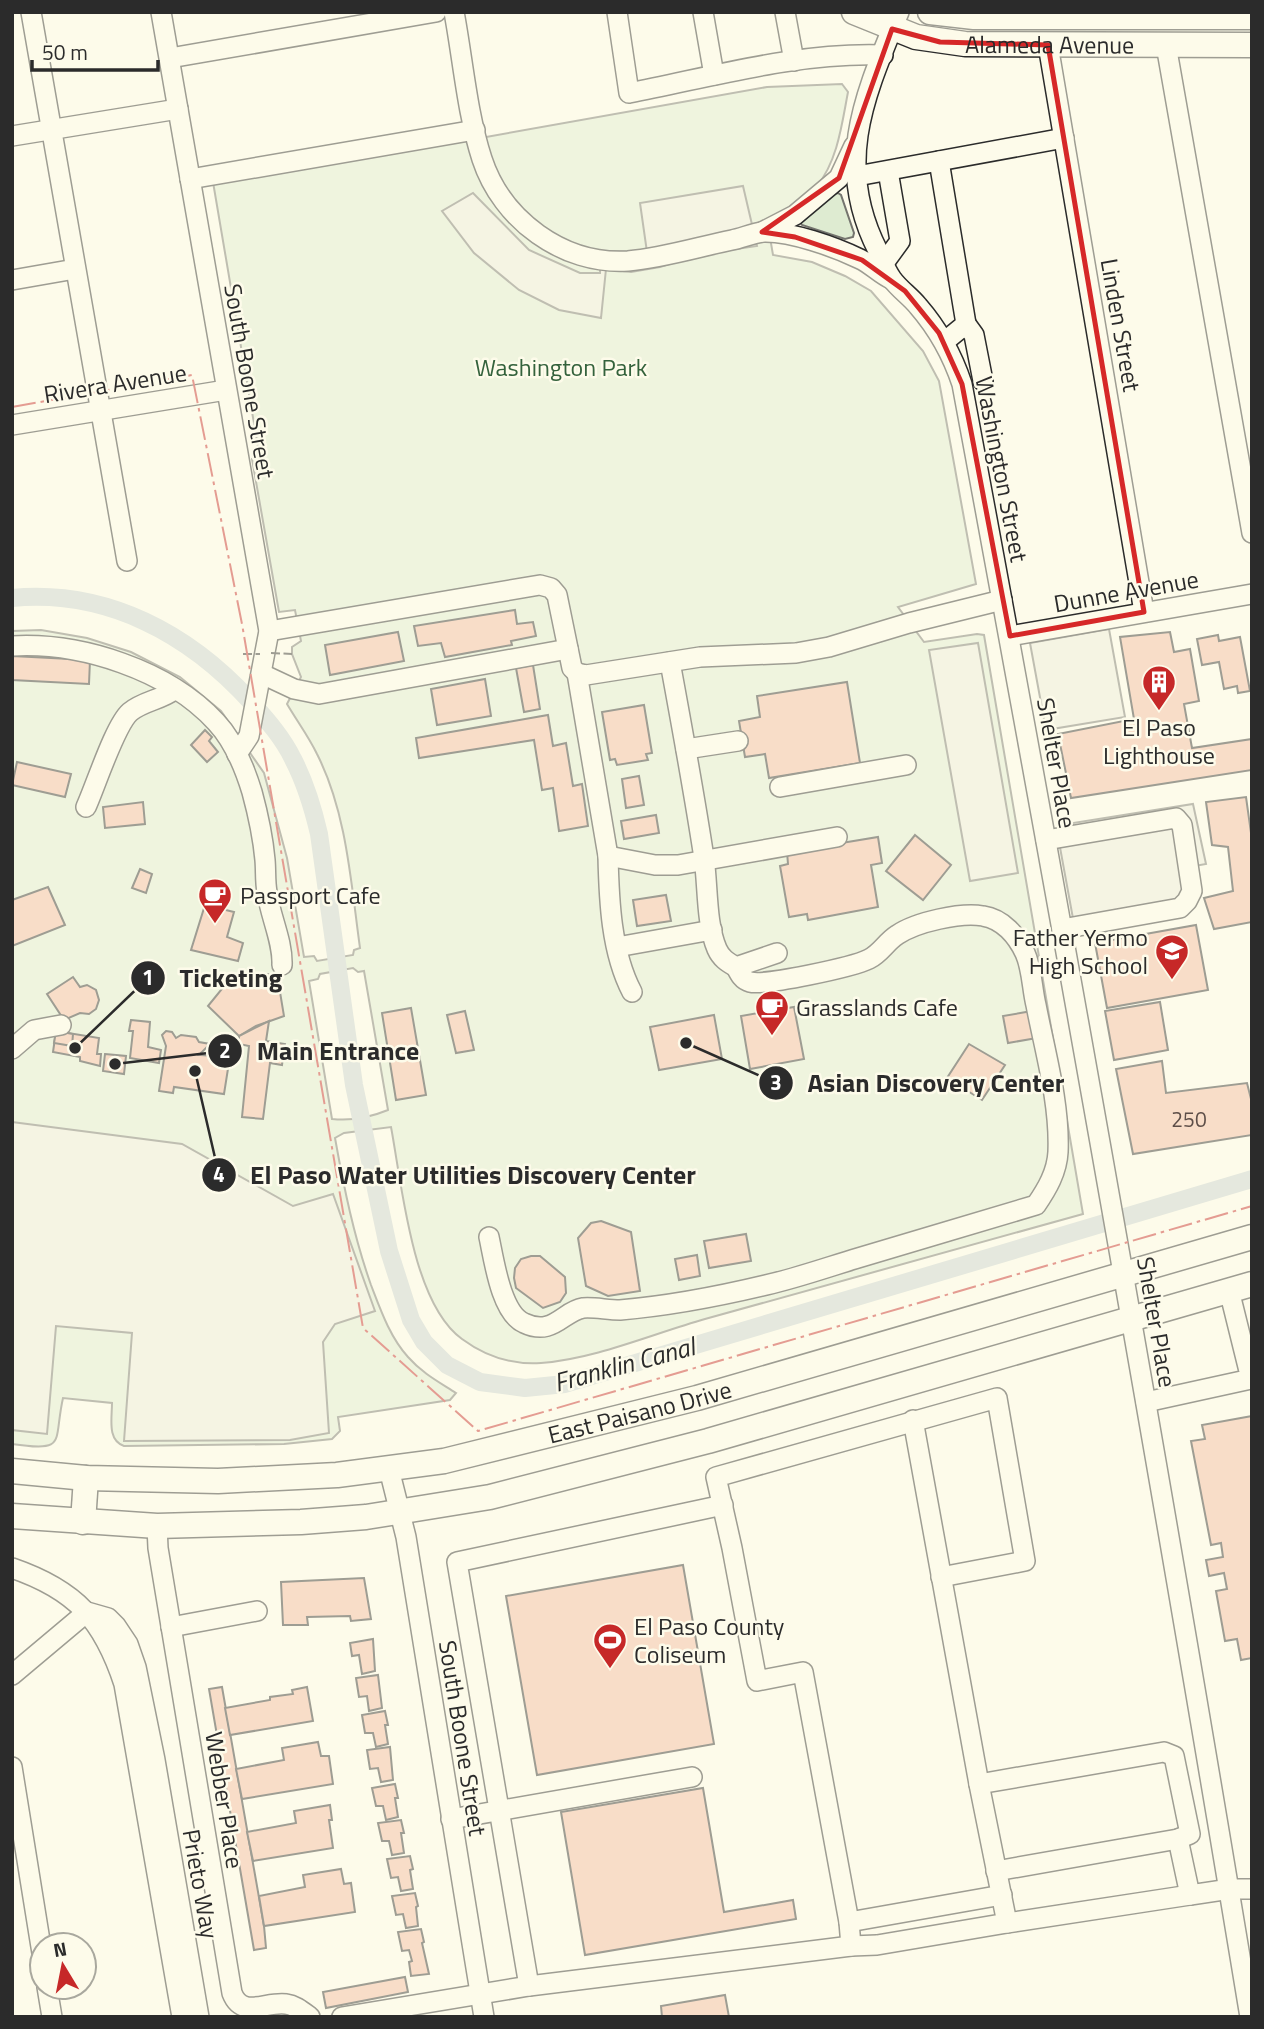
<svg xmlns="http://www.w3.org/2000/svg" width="1264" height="2029" viewBox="0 0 1264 2029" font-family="'Titillium Web',sans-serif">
<rect width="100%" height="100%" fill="#fdfbea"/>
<!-- green -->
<g fill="#deebd1" stroke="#74746e" stroke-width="2" fill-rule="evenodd">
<path d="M842,84L848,92C842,123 838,160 817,186C805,200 784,210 767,220L773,255L812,262L845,276L871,291L923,351L939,381L976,584L898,607L924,642L977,634L984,635L1083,1214C957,1249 831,1284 705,1319C652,1334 595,1359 541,1363C512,1365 485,1356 462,1339C412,1303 402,1185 391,1127L344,1133L335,1138C344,1188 354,1237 371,1285C381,1311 390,1337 408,1357C422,1373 439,1382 456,1393L450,1400L338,1417L340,1431L332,1439L284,1444L124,1446C107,1440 112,1419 112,1403L63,1398C53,1443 68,1452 12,1444V631L41,630L87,638L131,652L180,677L221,711L264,773L287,858L304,957L314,956L317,961L353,955L354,950L360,948C351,884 347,813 317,754C309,737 297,721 287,704L301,677L292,654V647L301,641L295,610L279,612L252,459L259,453L213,182L458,142L767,87ZM353,968L358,972L364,971L388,1110C371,1117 350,1121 332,1119L309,981L318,979L320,974Z"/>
<polygon points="838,193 841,195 854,233 853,237 845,239 802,225 799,221 833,194"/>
</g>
<!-- parking -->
<g fill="#eceadb" stroke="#74746e" stroke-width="2">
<polygon points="743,186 757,246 702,254 660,267 631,272 606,269 601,318 559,310 519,290 474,253 442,211 473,193 529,250 580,273 600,273 601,251 647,252 640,203"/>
<polygon points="1109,629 1125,717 1046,730 1030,643"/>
<polygon points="978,643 1018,873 970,881 929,650"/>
<polygon points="1193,804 1206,864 1183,868 1190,903 1074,924 1057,831 1074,828 1073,823"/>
<polygon points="12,1122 182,1144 293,1206 333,1194 375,1311 335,1324 323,1342 329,1433 290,1440 124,1441 132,1333 56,1326 47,1434 12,1430"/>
</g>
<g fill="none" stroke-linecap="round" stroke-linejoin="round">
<!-- canal -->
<path stroke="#c7d0d0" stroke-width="18" d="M12,598C107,589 190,634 252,703C267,720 283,738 293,759C305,782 313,808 319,834L354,1085L389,1251L411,1320L424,1342L447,1365L480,1382L525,1388L565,1384L1252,1179"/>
</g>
<!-- building -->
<g fill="#f2b8a0" stroke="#2b2b2b" stroke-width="2">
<polygon points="515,610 517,624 533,622 536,636 511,641 512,645 445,657 441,643 418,646 414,626"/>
<polygon points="398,632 404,661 330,675 325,645"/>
<polygon points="1170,632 1174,652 1190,649 1199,701 1184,704 1192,748 1252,739 1252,770 1071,798 1058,734 1134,719 1120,637"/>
<polygon points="1218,635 1219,641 1240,637 1250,691 1238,693 1237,686 1224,689 1219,662 1202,665 1197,639"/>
<polygon points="12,656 90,660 89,684 12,680"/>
<polygon points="533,665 540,709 524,712 516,668"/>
<polygon points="485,679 491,716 437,725 431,689"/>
<polygon points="847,682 860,763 769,778 765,754 745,757 739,721 760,717 757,696"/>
<polygon points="644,705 652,753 646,754 648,760 617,765 615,759 610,760 602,712"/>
<polygon points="548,715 553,746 566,743 573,786 582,784 588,826 559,831 553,788 542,790 534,740 419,758 416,738"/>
<polygon points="205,730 212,737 209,741 218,752 207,762 191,745"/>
<polygon points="17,762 71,774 65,797 12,785"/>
<polygon points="639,776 644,805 626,808 622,779"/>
<polygon points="1246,797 1252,840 1252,922 1214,929 1204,898 1233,891 1228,847 1212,845 1206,802"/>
<polygon points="143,802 145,824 105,828 103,807"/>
<polygon points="656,815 659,833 624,839 621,821"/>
<polygon points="915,835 951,865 923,900 886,871"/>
<polygon points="878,837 882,863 871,865 878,907 808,920 807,914 789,917 780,866 788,864 787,852"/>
<polygon points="140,869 152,874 146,893 132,888"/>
<polygon points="48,887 65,925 12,946 12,900"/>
<polygon points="666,895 671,921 637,926 633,900"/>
<polygon points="205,905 234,912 227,937 243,943 238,961 191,950"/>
<polygon points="1196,925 1208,990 1107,1008 1095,943"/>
<polygon points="277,974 284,1016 256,1026 239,1036 208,1006 225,985 246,975"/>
<polygon points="73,977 80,987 87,985 96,990 99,1000 96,1009 89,1014 80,1013 64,1020 47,994"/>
<polygon points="1160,1002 1168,1050 1114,1060 1105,1011"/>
<polygon points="794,1007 804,1059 750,1069 741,1016"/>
<polygon points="411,1008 426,1095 396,1100 382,1013"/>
<polygon points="465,1011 474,1050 456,1053 447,1015"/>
<polygon points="1032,1011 1037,1038 1008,1043 1003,1016"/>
<polygon points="714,1015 722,1059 659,1070 650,1027"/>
<polygon points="131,1020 150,1022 148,1047 161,1050 159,1063 130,1058 133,1031 129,1031"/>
<polygon points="269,1021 266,1041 285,1044 282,1065 270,1063 263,1119 242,1117 249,1046 239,1044 239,1036"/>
<polygon points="56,1031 99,1038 97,1054 101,1054 100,1066 80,1061 80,1057 53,1052"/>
<polygon points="56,1031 73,1034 72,1046 54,1043"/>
<polygon points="166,1031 172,1032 176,1038 181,1035 196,1037 199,1042 210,1044 199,1055 214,1056 214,1053 230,1056 224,1094 174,1087 173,1093 159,1091 166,1046 162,1035"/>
<polygon points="969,1044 1005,1065 982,1100 947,1078"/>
<polygon points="105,1054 126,1056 124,1074 103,1071"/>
<polygon points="1162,1061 1166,1093 1247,1083 1252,1103 1252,1135 1133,1154 1116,1069"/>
<polygon points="601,1221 631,1232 640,1291 608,1296 586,1286 578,1238 591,1223"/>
<polygon points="746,1234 751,1261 709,1268 704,1241"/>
<polygon points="697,1255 700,1276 679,1280 675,1259"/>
<polygon points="531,1256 540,1256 565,1277 566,1293 560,1302 543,1308 516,1288 514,1278 515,1268 521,1259"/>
<polygon points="1252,1416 1252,1658 1241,1660 1237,1639 1225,1641 1216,1591 1227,1589 1224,1573 1209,1576 1206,1560 1223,1557 1221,1543 1211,1545 1191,1441 1205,1439 1202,1425"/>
<polygon points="683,1565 714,1744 537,1775 506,1596"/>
<polygon points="364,1578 371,1619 351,1621 350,1616 307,1617 308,1625 283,1625 281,1582"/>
<polygon points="373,1639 375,1671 362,1674 359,1655 352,1656 350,1643"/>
<polygon points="378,1675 382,1708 369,1711 367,1696 359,1697 356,1678"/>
<polygon points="222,1687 264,1926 266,1948 254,1950 209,1689"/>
<polygon points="307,1687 313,1721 230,1735 225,1708 270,1700 270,1697 293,1694 292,1690"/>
<polygon points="385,1711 388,1725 385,1725 388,1744 376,1747 373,1733 365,1733 362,1715"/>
<polygon points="318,1742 321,1756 329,1756 333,1784 242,1799 236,1769 284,1760 282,1748"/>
<polygon points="390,1747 393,1780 381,1782 378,1768 370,1769 367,1750"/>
<polygon points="395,1784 398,1798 395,1798 398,1817 386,1820 383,1806 376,1806 372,1788"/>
<polygon points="703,1788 724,1912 793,1900 796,1919 585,1955 561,1812"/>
<polygon points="330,1805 332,1820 329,1820 333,1848 253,1861 247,1832 296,1823 294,1811"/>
<polygon points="401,1820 404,1833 401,1833 404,1853 392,1855 389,1841 382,1841 378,1823"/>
<polygon points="410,1856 413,1869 410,1870 413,1889 401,1891 398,1877 391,1878 387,1859"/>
<polygon points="341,1869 344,1884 351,1883 355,1912 264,1926 259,1896 305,1887 303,1875"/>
<polygon points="415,1893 418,1906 416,1907 418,1926 406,1928 403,1914 396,1915 392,1896"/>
<polygon points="421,1929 424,1942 422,1943 429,1974 411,1976 409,1962 412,1961 409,1950 402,1951 398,1932"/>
<polygon points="405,1977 408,1992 326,2008 323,1992"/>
<polygon points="725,1995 729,2017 662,2017 661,2006"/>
</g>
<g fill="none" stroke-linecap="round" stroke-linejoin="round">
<!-- minor casing -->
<g stroke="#2b2b2b" stroke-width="22">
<g id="minor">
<polyline points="31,12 127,561"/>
<polyline points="161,12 269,631 249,736 237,754"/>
<path d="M454,12C463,60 467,113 482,159C502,220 563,265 628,261C663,258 698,247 732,240C742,238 753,233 763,232C791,231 835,247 860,259C871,264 880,274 891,279"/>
<path d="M617,12L629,93C712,77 797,52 883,55"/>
<polyline points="703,12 714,75"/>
<polyline points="785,12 794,61"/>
<path d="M899,12C865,95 833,163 878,251C882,260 886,271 892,279C899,289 910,296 918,306C938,329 952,354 962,384C1063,927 1160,1471 1250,2017"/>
<polyline points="1048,45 1144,612"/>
<polyline points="1166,45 1252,533"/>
<polyline points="170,58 436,12"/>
<polyline points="12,136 178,109"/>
<polyline points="939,161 966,324 944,342"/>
<polyline points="857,176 1064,138"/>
<polyline points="190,179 475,130"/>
<polyline points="762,232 795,215 839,178 854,146"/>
<polyline points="884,263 900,241 888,171"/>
<polyline points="12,280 75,269"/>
<polyline points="966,324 974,335 983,381"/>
<polyline points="12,425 226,390"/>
<polyline points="269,631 540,585 551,588 557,595 572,668 577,673 586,675 700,657 796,653 829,647 909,623 1002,600"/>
<polyline points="1010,636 1252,594"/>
<path d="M12,646C81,642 168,670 216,722C233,740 245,769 252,792C258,814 263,838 265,860C266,871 265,881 267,892C270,916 283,941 282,965"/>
<path d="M670,662C682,727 694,792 704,858C708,885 706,924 717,949C721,958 727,962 736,967L777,953"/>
<path d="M577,673L608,856C609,900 611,952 632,992"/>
<polyline points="262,674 294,689 319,694 568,649"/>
<polyline points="686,749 738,741"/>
<polyline points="780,787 906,765"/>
<path d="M86,807C96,785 115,725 130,712C143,701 161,700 174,690"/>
<polyline points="1046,840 1176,818 1182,825 1192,891 1187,901 1180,908 1062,929"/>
<polyline points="608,856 655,865 678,865 837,837"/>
<polyline points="617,947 712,930"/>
<polyline points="12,1049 34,1030 61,1025"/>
<path d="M489,1237C494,1260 501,1313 524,1323C553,1337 563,1311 583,1308C595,1307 607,1310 620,1310C667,1306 720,1296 766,1285C797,1278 828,1267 858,1258C917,1240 977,1223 1036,1205C1047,1189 1057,1172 1058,1152C1060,1103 1045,1052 1036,1005C1032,989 1032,968 1025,953C1017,936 1003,919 983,916C961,912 916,922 897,935C886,942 881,953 869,959C853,967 765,986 750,982C742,980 739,973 736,967"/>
<polyline points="1146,1402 1251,1379 1229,1290"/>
<polyline points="389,1469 406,1537 484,2017"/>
<path d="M157,1526L158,1548L232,1993C242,2019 266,2001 286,2004C295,2005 302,2011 310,2017"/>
<path d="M12,1568C76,1590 103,1620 124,1684L182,2017"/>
<polyline points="171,1627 257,1611"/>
<polyline points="12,1675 87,1612 108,1618 116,1626 128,1644 136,1667 155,1760 199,2017"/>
<polyline points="12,1767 42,1953"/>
<polyline points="979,1784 1164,1752 1174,1756 1190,1834 1178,1839 996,1871"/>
<polyline points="451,1819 692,1777"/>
<polyline points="1178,1839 1190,1895 1230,1889 1252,1889"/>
<polyline points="849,1922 1002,1895"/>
<polyline points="1007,1923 1190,1895"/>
<polyline points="851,1946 849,1922 803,1672 757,1681 732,1548 716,1477 997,1398 1025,1561 941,1577"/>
<polyline points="529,1986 457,1562 723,1505"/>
<polyline points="47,1987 52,2017"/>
<polyline points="342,2017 529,1986 851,1946 877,1945 1007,1923 979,1784 913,1420"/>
</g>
</g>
<!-- major casing -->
<g stroke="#2b2b2b" stroke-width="27">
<g id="major">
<path id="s1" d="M854,12L916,37L965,44L1252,45"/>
<polyline points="930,12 974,17 1252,17"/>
<path id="s2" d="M12,1471L86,1478L218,1481L337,1475L444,1461L697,1398L1252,1237"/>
<polyline points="12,1516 157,1526 301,1522 366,1517 490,1497 708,1441 1252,1284"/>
<polyline points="83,1522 86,1478"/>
</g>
</g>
<!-- minor -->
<use href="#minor" stroke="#fdfbea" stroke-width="19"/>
<!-- major -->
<use href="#major" stroke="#fdfbea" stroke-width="24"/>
<!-- fence -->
<g stroke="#2b2b2b" stroke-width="2" stroke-dasharray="9 3.5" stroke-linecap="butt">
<polyline points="271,653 292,654"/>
<polyline points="243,654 260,654"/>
</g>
<!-- power -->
<polyline stroke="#c62828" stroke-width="2" stroke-dasharray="24 5 3.5 5" stroke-linecap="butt" points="12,407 192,375 242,624 363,1328 478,1431 1252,1206"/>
</g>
<!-- marked area -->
<path d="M0 0H1264V2029H0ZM892,29L940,42L1048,45L1144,612L1010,636L962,384L939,333L905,291L862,260L795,237L762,232L839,178Z" fill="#fdfbea" fill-opacity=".55" fill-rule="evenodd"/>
<path fill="none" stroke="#d62828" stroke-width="5" stroke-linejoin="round" d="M892,29L940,42L1048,45L1144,612L1010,636L962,384L939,333L905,291L862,260L795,237L762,232L839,178Z"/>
<!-- icons -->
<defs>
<g id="building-pin" transform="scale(1.75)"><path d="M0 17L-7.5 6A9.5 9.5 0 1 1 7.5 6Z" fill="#c62828" stroke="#fdfbea"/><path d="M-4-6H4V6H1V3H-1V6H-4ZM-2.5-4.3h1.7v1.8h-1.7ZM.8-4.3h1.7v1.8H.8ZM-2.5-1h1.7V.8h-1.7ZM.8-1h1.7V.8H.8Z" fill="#fff"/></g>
<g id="cafe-pin" transform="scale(1.75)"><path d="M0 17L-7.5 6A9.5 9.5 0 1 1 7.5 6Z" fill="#c62828" stroke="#fdfbea"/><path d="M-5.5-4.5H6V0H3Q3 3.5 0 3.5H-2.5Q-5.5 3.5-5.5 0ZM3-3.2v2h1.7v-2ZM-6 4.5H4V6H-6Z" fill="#fff"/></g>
<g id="school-pin" transform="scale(1.75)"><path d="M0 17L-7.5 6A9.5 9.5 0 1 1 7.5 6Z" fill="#c62828" stroke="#fdfbea"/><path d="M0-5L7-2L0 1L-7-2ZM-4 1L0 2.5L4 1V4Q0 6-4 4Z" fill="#fff"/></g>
<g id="stadium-pin" transform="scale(1.75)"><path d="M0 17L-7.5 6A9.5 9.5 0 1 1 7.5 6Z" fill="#c62828" stroke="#fdfbea"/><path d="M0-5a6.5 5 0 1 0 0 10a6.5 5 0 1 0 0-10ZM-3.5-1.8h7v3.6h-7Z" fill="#fff"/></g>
</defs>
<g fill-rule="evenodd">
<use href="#building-pin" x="1159" y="682"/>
<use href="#cafe-pin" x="215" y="895"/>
<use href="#school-pin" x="1172" y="951"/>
<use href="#cafe-pin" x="772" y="1007"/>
<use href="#stadium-pin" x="610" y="1640"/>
</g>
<g text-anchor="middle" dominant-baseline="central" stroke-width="5" stroke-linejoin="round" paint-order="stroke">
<!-- number labels -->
<g font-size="21" fill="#5d4e48">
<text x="1189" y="1119">250</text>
</g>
<!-- street labels -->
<g font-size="24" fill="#2b2b2b" stroke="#fdfbea">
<text stroke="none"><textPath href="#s1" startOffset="201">Alameda Avenue</textPath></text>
<text transform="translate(1121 325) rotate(80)">Linden Street</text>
<text transform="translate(250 381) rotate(80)">South Boone Street</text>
<text transform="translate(115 383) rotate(-9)">Rivera Avenue</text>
<text transform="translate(1002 469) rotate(79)">Washington Street</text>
<text transform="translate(1126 591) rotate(-10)">Dunne Avenue</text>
<text transform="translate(1057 763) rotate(80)">Shelter Place</text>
<text transform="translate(1157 1322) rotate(80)">Shelter Place</text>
<text stroke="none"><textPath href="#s2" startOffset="635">East Paisano Drive</textPath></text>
<text transform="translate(463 1738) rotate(81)">South Boone Street</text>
<text transform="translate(225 1800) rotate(81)">Webber Place</text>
<text transform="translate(201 1884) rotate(80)">Prieto Way</text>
</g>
<!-- park labels -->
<g font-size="24" fill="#34623c" stroke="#fdfbea">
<text x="561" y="367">Washington Park</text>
</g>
<!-- poi labels -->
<g font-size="24" fill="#2b2b2b" stroke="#fdfbea" text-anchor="start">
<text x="1159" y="727" text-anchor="middle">El Paso<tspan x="1159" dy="28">Lighthouse</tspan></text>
<text x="240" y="895">Passport Cafe</text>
<text x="1148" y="937" text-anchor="end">Father Yermo<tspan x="1148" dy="28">High School</tspan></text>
<text x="796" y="1007">Grasslands Cafe</text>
<text x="634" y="1626">El Paso County<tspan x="634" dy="28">Coliseum</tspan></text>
</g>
<!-- water labels -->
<g font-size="26" font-style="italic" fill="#2b2b2b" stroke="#fdfbea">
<text transform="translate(624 1364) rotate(-15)">Franklin Canal</text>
</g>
</g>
<!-- callouts -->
<path fill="none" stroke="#2b2b2b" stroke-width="2.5" d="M75 1048L148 978M115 1064L225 1051M686 1043L776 1083M195 1071L219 1175"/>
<g fill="#2b2b2b" stroke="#fdfbea" stroke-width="2.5">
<circle cx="75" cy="1048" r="7"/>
<circle cx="115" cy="1064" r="7"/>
<circle cx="686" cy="1043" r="7"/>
<circle cx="195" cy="1071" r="7"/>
<circle cx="148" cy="978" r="18"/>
<circle cx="225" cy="1051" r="18"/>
<circle cx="776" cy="1083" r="18"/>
<circle cx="219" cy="1175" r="18"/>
</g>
<g font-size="21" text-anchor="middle" font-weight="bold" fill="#fff">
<text x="148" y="985">1</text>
<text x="225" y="1058">2</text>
<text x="776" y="1090">3</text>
<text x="219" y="1182">4</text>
</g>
<g font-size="26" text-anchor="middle" font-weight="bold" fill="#2b2b2b" stroke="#fdfbea" stroke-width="5" stroke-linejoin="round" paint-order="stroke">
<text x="231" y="987">Ticketing</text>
<text x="338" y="1060">Main Entrance</text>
<text x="936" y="1092">Asian Discovery Center</text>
<text x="473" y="1184">El Paso Water Utilities Discovery Center</text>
</g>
<!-- border -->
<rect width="1264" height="2029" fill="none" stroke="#2b2b2b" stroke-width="28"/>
<!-- north arrow -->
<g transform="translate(63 1966) rotate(350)"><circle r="33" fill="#fdfbea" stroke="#a9a89e" stroke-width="2"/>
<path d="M0-5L12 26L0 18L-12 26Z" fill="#c62828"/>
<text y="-10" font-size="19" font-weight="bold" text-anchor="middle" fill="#2b2b2b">N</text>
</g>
<!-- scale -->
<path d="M32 60v10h126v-10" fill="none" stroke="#2b2b2b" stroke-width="3.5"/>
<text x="42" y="60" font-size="21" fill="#2b2b2b" stroke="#fdfbea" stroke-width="5" paint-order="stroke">50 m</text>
</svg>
